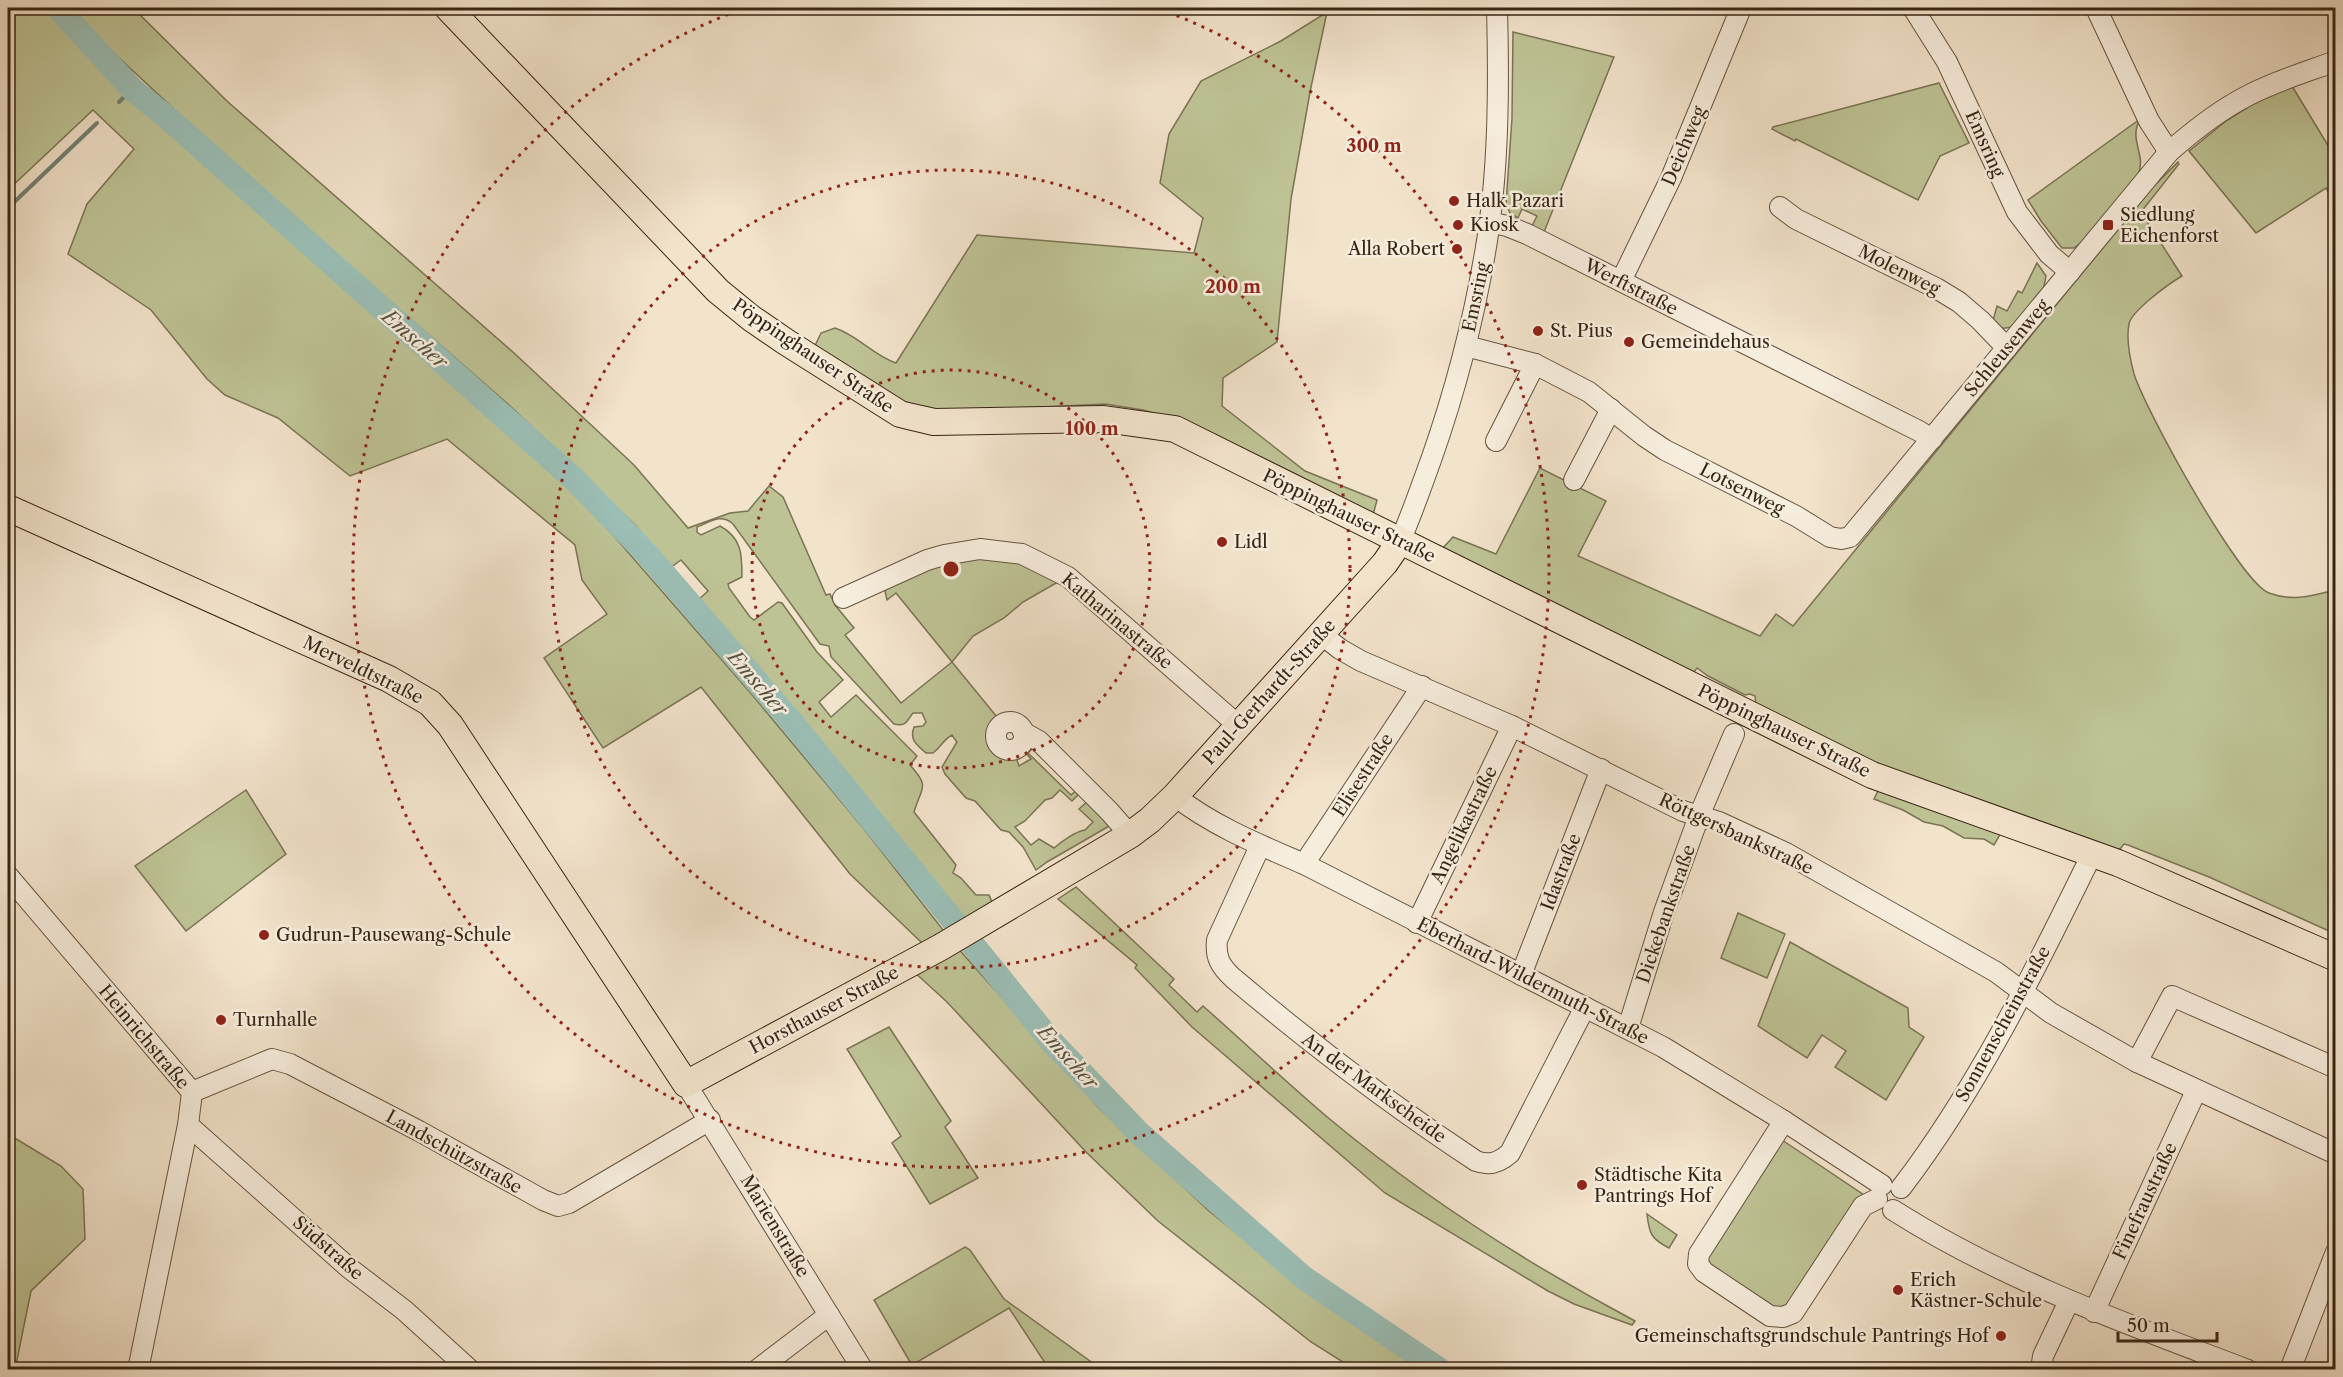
<svg xmlns="http://www.w3.org/2000/svg" width="2343" height="1377" viewBox="0 0 2343 1377" font-family="'Libre Caslon Text',serif">
<rect width="100%" height="100%" fill="#f2e3cb"/>
<filter id="stains"><feTurbulence type="fractalNoise" baseFrequency=".00333" numOctaves="4"/><feColorMatrix values="0 0 0 0 .2 0 0 0 0 .09 0 0 0 0 .02 0 0 0 .5 -.17"/></filter>
<radialGradient id="worn" r=".72"><stop offset=".6" stop-color="#630" stop-opacity="0"/><stop offset="1" stop-color="#630" stop-opacity=".3"/></radialGradient>
<!-- green -->
<g fill="#bec395" stroke="#7a7454" stroke-width="1.5">
<polygon points="8,8 45,8 132,98 407,340 586,504 748,690 864,829 947,935 922,943 850,874 701,687 603,748 544,658 607,614 582,580 575,545 447,439 350,476 278,418 225,395 207,379 151,310 68,254 87,204 134,149 93,110 8,190"/>
<path d="M72,8H133L228,102L514,353L634,465L688,528L730,513L748,511L769,486L783,497L826,595L830,594L835,605L854,628L845,635L901,703L952,662L896,593L887,600L885,591L887,586L949,559L1011,558L1063,579L1023,602L1004,618L973,636L952,662L997,717C981,736 989,761 1016,757L1019,766L1031,759L1024,751L1029,747H1034L1028,753L1071,795L1078,789L1081,792L1072,801L1060,790L1052,798L1045,800L1025,821L1015,827L1031,845L1039,839L1054,848C1061,842 1076,831 1085,830L1093,822L1079,809L1089,800L1111,825L1047,862L1036,870L1023,847L1009,832L1001,830L975,801L966,798L945,774L942,767L957,742L952,735C943,740 941,747 933,753H926C917,745 909,740 914,727L923,726L926,722L922,713H913C907,720 907,727 894,724L831,657L829,646L820,644L733,524C721,513 710,522 697,527V532L701,535L720,526C742,538 742,555 742,577L728,584L729,588L750,617L754,620L778,602L782,603L817,652L843,680L819,702L831,717L856,695L917,756L910,765C931,788 921,787 914,812L956,865L953,873L961,878L976,895H989L993,904L965,924L698,600L708,591L681,560L670,568L635,525L509,405L241,171L106,46Z"/>
<path d="M1327,12L1310,92L1291,199L1277,342L1223,378L1222,406L1305,471L1377,500L1373,515L1179,420L1143,410L1105,404L921,413L813,350L821,333L835,328C857,335 873,355 896,363L977,235L1194,253L1203,218L1160,183L1169,134L1201,81L1281,41Z"/>
<polygon points="1513,32 1614,57 1544,232 1532,226 1537,216 1522,209 1518,218 1510,213 1506,204 1512,118"/>
<polygon points="1939,83 1969,143 1940,156 1918,200 1796,139 1795,141 1772,129 1773,127"/>
<polygon points="2292,86 2335,157 2335,203 2326,188 2256,233 2189,151 2226,121 2253,104"/>
<path d="M2140,119C2128,141 2147,154 2138,175L2085,240L2074,248H2062L2041,221L2028,200Z"/>
<path d="M2178,162L2179,164L2141,212L2182,276C2170,283 2131,311 2129,324C2126,339 2130,359 2134,374C2145,409 2239,581 2269,593C2293,602 2311,596 2335,590V916L2329,931L2209,877L2128,845L2124,844L2121,848L2117,850L2093,840L1890,774L1756,706L1755,696L1750,694L1745,695L1708,676L1697,668L1694,672L1441,550L1453,537L1496,554L1540,468L1606,501L1578,556L1760,636L1776,614L1793,626L2152,188Z"/>
<polygon points="2037,263 2046,276 2043,291 2012,327 1999,329 1992,324 1997,306 2007,311 2018,291 2022,293"/>
<polygon points="1879,789 2001,833 1994,845 1984,839 1964,838 1943,826 1924,822 1903,810 1874,799"/>
<polygon points="246,790 286,854 186,931 135,866"/>
<path d="M1076,887L1174,979L1169,985L1197,1012L1203,1006C1246,1044 1288,1084 1332,1121C1425,1198 1528,1264 1635,1321L1632,1325L1574,1304L1548,1291L1385,1193L1192,1027L1135,968L1137,965L1058,899Z"/>
<polygon points="1738,913 1785,934 1767,978 1721,958"/>
<polygon points="1790,942 1908,1008 1909,1027 1924,1037 1886,1100 1835,1067 1846,1051 1822,1035 1807,1058 1758,1026"/>
<polygon points="956,946 1099,1108 1209,1211 1320,1300 1424,1369 1354,1369 1311,1342 1158,1221 1086,1152 947,1002 912,970"/>
<polygon points="889,1027 951,1121 945,1127 978,1178 930,1204 892,1143 901,1136 847,1049"/>
<polygon points="8,1134 61,1166 83,1189 85,1239 31,1291 15,1370 8,1369"/>
<path d="M1782,1140L1864,1195L1794,1299C1787,1306 1781,1309 1771,1306L1711,1266L1708,1259L1709,1252Z"/>
<path d="M1647,1214L1677,1235L1669,1248C1651,1239 1649,1233 1647,1214Z"/>
<polygon points="965,1247 970,1250 1004,1299 1101,1369 1049,1369 1009,1308 914,1364 910,1362 874,1300"/>
</g>
<g fill="none" stroke-linecap="round" stroke-linejoin="round">
<!-- stream -->
<g stroke="#738174" stroke-width="4">
<polyline points="119,102 132,89"/>
<polyline points="8,208 97,123"/>
</g>
<!-- river -->
<polyline stroke="#9bbeb5" stroke-width="24" points="58,8 132,89 169,119 575,480 647,554 795,726 1051,1041 1139,1133 1304,1278 1440,1370"/>
<!-- minor casing -->
<g stroke="#665441" stroke-width="22">
<g id="minor">
<polyline points="1913,8 1947,62 2017,212 2049,254 2070,272"/>
<polyline points="2096,8 2149,121 2169,152"/>
<polyline points="1780,207 1796,219 1936,288 1959,302 1980,320 2007,348"/>
<polyline points="1489,222 1507,226 1527,234 1919,431 1932,439"/>
<polyline points="1621,281 1671,178 1741,8"/>
<path d="M1466,346L1535,364L1589,392L1644,436L1665,450L1796,516L1830,537L1841,539L1850,537L2169,152C2194,130 2219,110 2249,95C2276,81 2306,72 2336,61"/>
<polyline points="1496,441 1535,364"/>
<polyline points="1574,480 1611,409"/>
<path d="M1400,541C1412,514 1421,487 1431,460C1455,392 1473,323 1485,253C1499,173 1499,88 1497,8"/>
<polyline points="843,598 927,560 944,555 980,549 1022,554 1068,577 1239,726"/>
<polyline points="1321,634 1340,649 1361,661 1512,726 1683,811 1719,822 1786,853 1996,972 2051,1013 2137,1062 2336,1154"/>
<circle cx="1010" cy="736" r="14"/>
<polyline points="1023,732 1039,741 1109,811 1130,835"/>
<path d="M1175,796C1213,826 1260,845 1304,864L1663,1047L1784,1121L1882,1185"/>
<path d="M1260,846L1217,940C1215,958 1221,967 1233,978C1311,1044 1391,1105 1476,1161C1489,1166 1499,1163 1510,1153L1585,1007"/>
<polyline points="1304,864 1422,686"/>
<polyline points="8,876 192,1092 188,1125 138,1370"/>
<polyline points="1417,923 1512,726"/>
<polyline points="1521,975 1601,769"/>
<polyline points="1628,1028 1664,912 1699,816 1734,734"/>
<polyline points="2137,1062 2172,996 2336,1068"/>
<polyline points="686,1084 863,1370"/>
<polyline points="192,1092 272,1059 290,1064 419,1131 543,1200 558,1206 569,1203 710,1120"/>
<polyline points="1784,1121 1699,1254 1698,1264 1704,1272 1770,1316 1783,1317 1793,1313 1863,1206 1877,1199"/>
<polyline points="188,1125 349,1268 404,1310 470,1370"/>
<path d="M1901,1188C1979,1086 2036,968 2092,854"/>
<path d="M1893,1210C2003,1280 2127,1324 2248,1370"/>
<polyline points="2094,1312 2196,1091"/>
<polyline points="757,1370 829,1315"/>
<polyline points="2041,1370 2043,1356 2069,1301"/>
<polyline points="2290,1370 2336,1252"/>
</g>
</g>
<!-- major casing -->
<g stroke="#372513" stroke-width="28">
<g id="major">
<polyline points="448,8 718,291 751,318 786,342 900,414 908,416 934,422 1104,419 1175,429 1872,775 2118,863 2336,958"/>
<polyline points="8,508 389,679 430,703 450,725 686,1084 941,947 1130,835 1150,820 1175,796 1385,563 1400,541"/>
</g>
</g>
<!-- minor -->
<use href="#minor" stroke="#f7eddd" stroke-width="20"/>
<!-- major -->
<use href="#major" stroke="#f2e3cb" stroke-width="26"/>
</g>
<!-- distance rings -->
<g fill="none" stroke="#8f2418" stroke-width="3" stroke-dasharray="3 6">
<circle cx="951" cy="569" r="199"/>
<circle cx="951" cy="569" r="399"/>
<path d="M1160 9A598 598 0 1 1 742 9"/>
</g>
<!-- markers -->
<g fill="#8f2418" stroke="#f7eddd" stroke-width="2">
<circle cx="1454" cy="201" r="6"/>
<circle cx="1458" cy="225" r="6"/>
<rect x="2102" y="219" width="12" height="12" rx="3"/>
<circle cx="1457" cy="249" r="6"/>
<circle cx="1538" cy="331" r="6"/>
<circle cx="1629" cy="342" r="6"/>
<circle cx="1222" cy="542" r="6"/>
<circle cx="264" cy="935" r="6"/>
<circle cx="221" cy="1020" r="6"/>
<circle cx="1582" cy="1185" r="6"/>
<circle cx="1898" cy="1290" r="6"/>
<circle cx="2001" cy="1336" r="6"/>
</g>
<g text-anchor="middle" dominant-baseline="central" stroke-width="5" stroke-linejoin="round" paint-order="stroke">
<!-- street labels -->
<g font-size="18" fill="#372513" stroke="#f7eddd">
<text transform="translate(1985 144) rotate(66)">Emsring</text>
<text transform="translate(1684 146) rotate(-67)">Deichweg</text>
<text transform="translate(1899 270) rotate(27)">Molenweg</text>
<text transform="translate(1631 287) rotate(27)">Werftstraße</text>
<text transform="translate(1476 297) rotate(-78)">Emsring</text>
<text transform="translate(2007 348) rotate(-50)">Schleusenweg</text>
<text transform="translate(813 356) rotate(34)">Pöppinghauser Straße</text>
<text transform="translate(1742 489) rotate(27)">Lotsenweg</text>
<text transform="translate(1349 516) rotate(26)">Pöppinghauser Straße</text>
<text transform="translate(1117 621) rotate(40)">Katharinastraße</text>
<text transform="translate(363 670) rotate(26)">Merveldtstraße</text>
<text transform="translate(1269 692) rotate(-48)">Paul-Gerhardt-Straße</text>
<text transform="translate(1784 731) rotate(26)">Pöppinghauser Straße</text>
<text transform="translate(1363 775) rotate(-57)">Elisestraße</text>
<text transform="translate(1464 825) rotate(-64)">Angelikastraße</text>
<text transform="translate(1736 834) rotate(25)">Röttgersbankstraße</text>
<text transform="translate(1561 872) rotate(-69)">Idastraße</text>
<text transform="translate(1666 914) rotate(-71)">Dickebankstraße</text>
<text transform="translate(1533 981) rotate(27)">Eberhard-Wildermuth-Straße</text>
<text transform="translate(824 1010) rotate(-28)">Horsthauser Straße</text>
<text transform="translate(2003 1024) rotate(-61)">Sonnenscheinstraße</text>
<text transform="translate(144 1037) rotate(50)">Heinrichstraße</text>
<text transform="translate(1374 1088) rotate(36)">An der Markscheide</text>
<text transform="translate(454 1152) rotate(29)">Landschützstraße</text>
<text transform="translate(2145 1201) rotate(-65)">Finefraustraße</text>
<text transform="translate(775 1226) rotate(59)">Marienstraße</text>
<text transform="translate(328 1248) rotate(41)">Südstraße</text>
</g>
<!-- poi labels -->
<g font-size="18" fill="#372513" stroke="#f7eddd" text-anchor="start">
<text x="1466" y="201">Halk Pazari</text>
<text x="2120" y="215">Siedlung<tspan x="2120" dy="21">Eichenforst</tspan></text>
<text x="1470" y="225">Kiosk</text>
<text x="1445" y="249" text-anchor="end">Alla Robert</text>
<text x="1550" y="331">St. Pius</text>
<text x="1641" y="342">Gemeindehaus</text>
<text x="1234" y="542">Lidl</text>
<text x="276" y="935">Gudrun-Pausewang-Schule</text>
<text x="233" y="1020">Turnhalle</text>
<text x="1594" y="1175">Städtische Kita<tspan x="1594" dy="21">Pantrings Hof</tspan></text>
<text x="1910" y="1280">Erich<tspan x="1910" dy="21">Kästner-Schule</tspan></text>
<text x="1989" y="1336" text-anchor="end">Gemeinschaftsgrundschule Pantrings Hof</text>
</g>
<!-- water labels -->
<g font-size="20" font-style="italic" fill="#555344" stroke="#f7eddd">
<text transform="translate(415 339) rotate(41)">Emscher</text>
<text transform="translate(758 683) rotate(49)">Emscher</text>
<text transform="translate(1068 1057) rotate(48)">Emscher</text>
</g>
</g>
<circle cx="951" cy="569" r="9" fill="#8f2418" stroke="#f7eddd" stroke-width="3"/>
<g font-size="18" text-anchor="middle" font-weight="bold" fill="#8f2418" stroke="#f7eddd" stroke-width="5" stroke-linejoin="round" paint-order="stroke">
<text x="1374" y="152">300 m</text>
<text x="1233" y="293">200 m</text>
<text x="1092" y="435">100 m</text>
</g>
<!-- margin -->
<rect width="2343" height="1377" fill="none" stroke="#f2e3cb" stroke-width="30"/>
<rect x="9" y="9" width="2325" height="1359" fill="none" stroke="#372513" stroke-width="3"/>
<rect x="15" y="15" width="2313" height="1347" fill="none" stroke="#372513" stroke-width="1.5"/>
<!-- scale -->
<path d="M2118 1332v9h99v-9" fill="none" stroke="#372513" stroke-width="3"/>
<text x="2127" y="1332" font-size="18" fill="#372513" stroke="#f7eddd" stroke-width="4.5" paint-order="stroke">50 m</text>
<rect width="100%" height="100%" filter="url(#stains)"/>
<rect width="100%" height="100%" fill="url(#worn)"/>
</svg>
